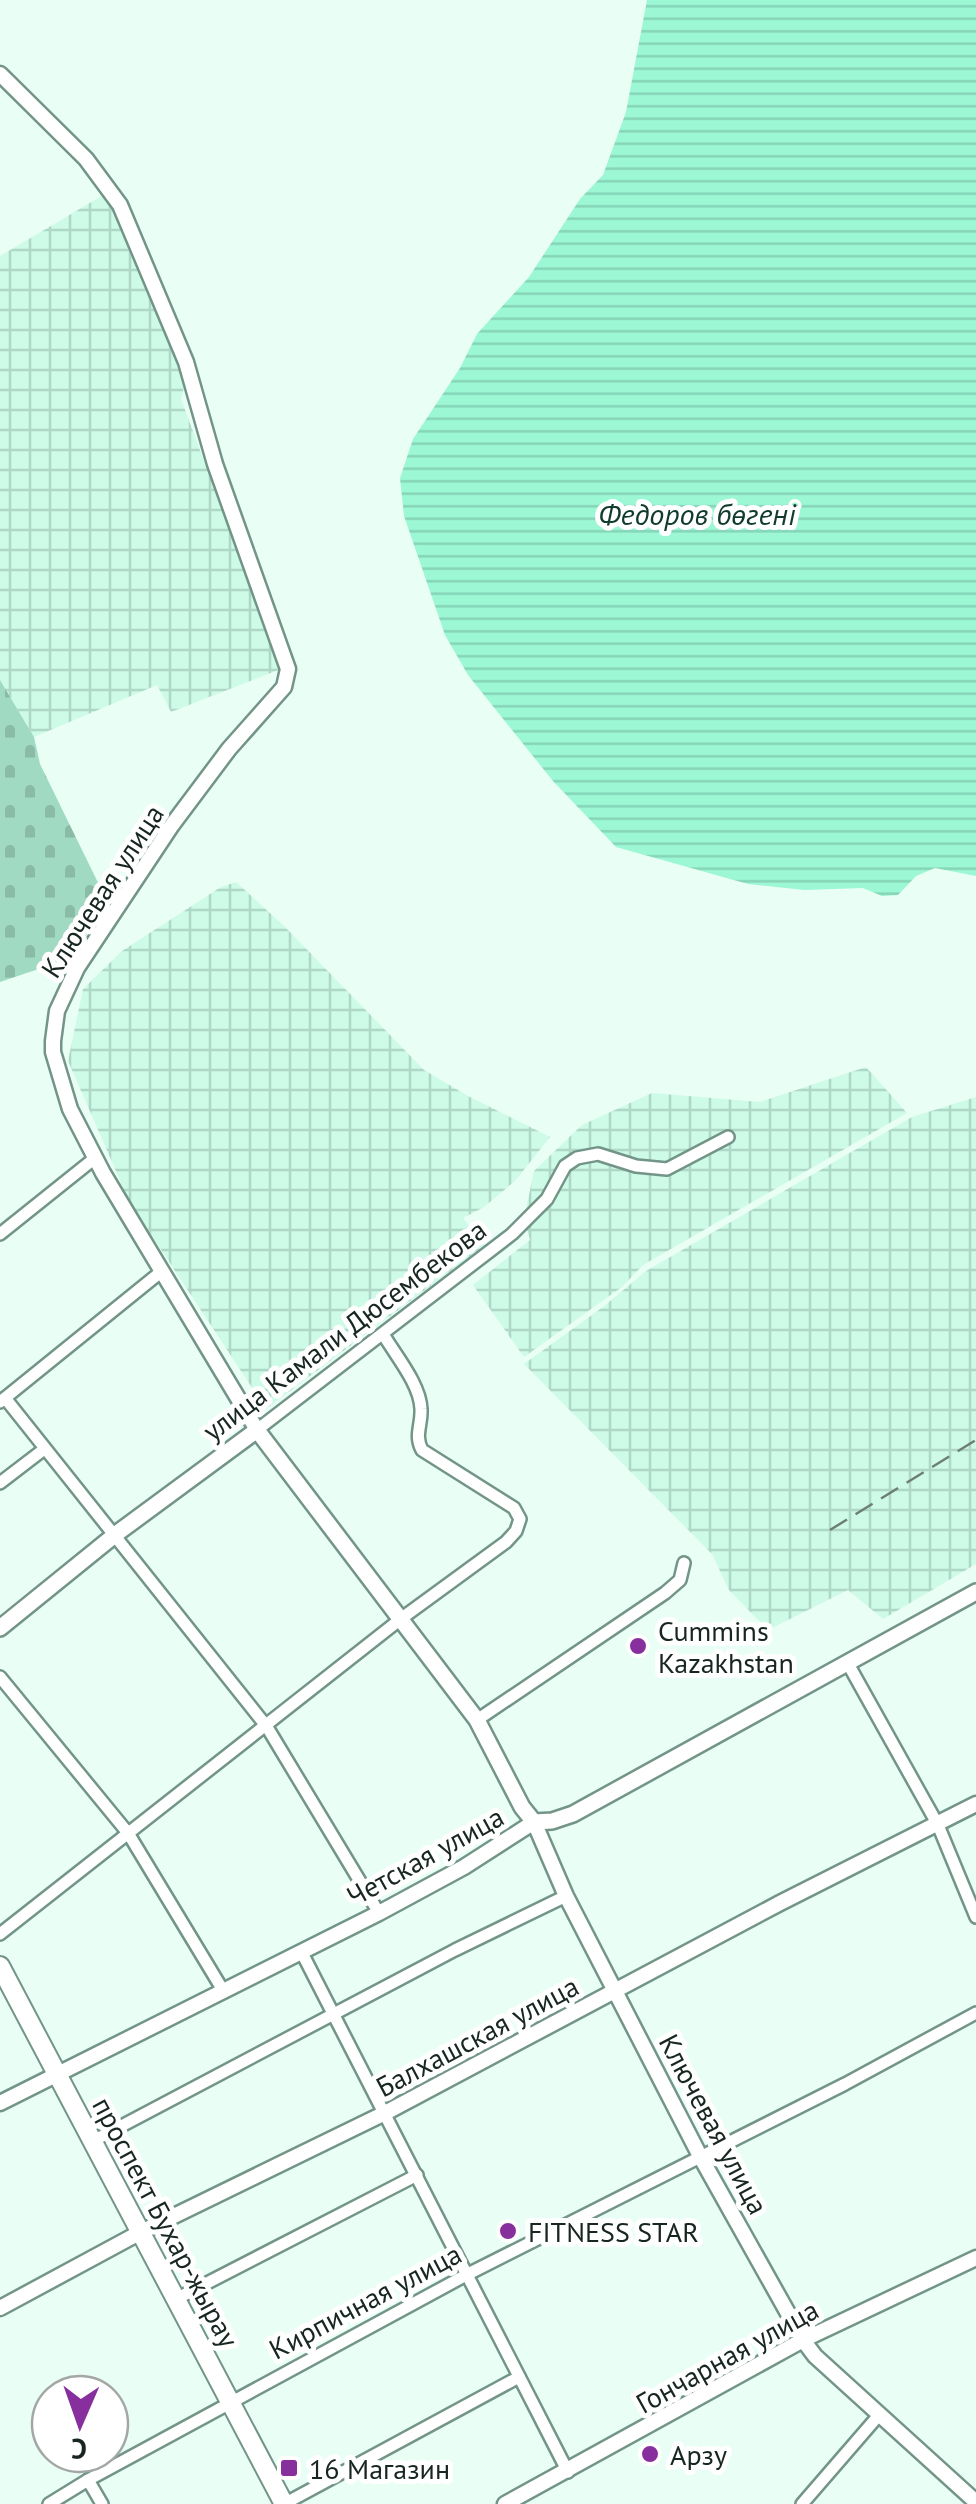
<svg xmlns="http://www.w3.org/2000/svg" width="976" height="2504" viewBox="0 0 976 2504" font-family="'PT Sans',sans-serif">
<defs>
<pattern id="industrial-grid" width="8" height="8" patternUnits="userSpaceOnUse" patternTransform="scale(2.5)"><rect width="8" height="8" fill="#cdfbe8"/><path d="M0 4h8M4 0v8" fill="none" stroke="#afd7c7"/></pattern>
<pattern id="cemetery-stones" width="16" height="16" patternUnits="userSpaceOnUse" patternTransform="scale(2.5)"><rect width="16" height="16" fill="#a0dac3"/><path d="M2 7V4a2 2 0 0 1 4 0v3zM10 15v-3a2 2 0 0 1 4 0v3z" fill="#89bba7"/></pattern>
<pattern id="water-rules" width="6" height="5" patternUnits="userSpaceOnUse" patternTransform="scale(2.5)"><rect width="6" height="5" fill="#9cf7d5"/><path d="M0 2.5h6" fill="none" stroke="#86d4b7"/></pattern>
</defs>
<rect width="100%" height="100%" fill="#e9fef5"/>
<!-- industrial -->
<g fill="url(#industrial-grid)">
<polygon points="105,194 185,383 181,399 281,669 171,712 157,685 34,737 0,680 0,256"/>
<polygon points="236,882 284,926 424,1070 468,1096 550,1137 515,1181 484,1207 463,1218 485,1245 266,1409 129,1201 68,1061 83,989 122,951 221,887"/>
<polygon points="866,1067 907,1113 643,1265 622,1287 524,1357 473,1285 530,1240 524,1219 534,1171 582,1125 652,1093 760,1102"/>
<polygon points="976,1097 976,1564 883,1619 848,1590 768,1630 729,1590 712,1554 524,1364 603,1307 646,1271 912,1117"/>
</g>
<!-- cemetery -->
<polygon fill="url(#cemetery-stones)" points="0,680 34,737 40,764 106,899 74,957 0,982"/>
<!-- water -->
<polygon fill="url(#water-rules)" points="647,0 976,0 976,876 935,868 916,876 898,895 882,896 863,888 805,890 748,884 616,847 553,781 468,675 445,635 404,516 400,478 413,439 460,368 477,334 529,277 580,199 603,175 626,112"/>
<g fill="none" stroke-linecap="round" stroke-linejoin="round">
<!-- minor casing -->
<g stroke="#739588" stroke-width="16">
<g id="minor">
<polyline points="0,1234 95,1158"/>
<polyline points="5,1398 267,1727 379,1913"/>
<polyline points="0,1402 162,1271"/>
<polyline points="257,1430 512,1234 547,1199 565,1166 577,1158 598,1154 636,1166 667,1169 728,1137"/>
<polyline points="0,1483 43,1450"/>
<polyline points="847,1662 938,1825 976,1917"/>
<polyline points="0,1677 128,1833 224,1992"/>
<polyline points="477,1720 665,1593 680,1580 684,1563"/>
<path d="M0,1934L402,1618L506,1542L516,1531L520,1519L514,1508L422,1450C414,1435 422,1425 421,1409C420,1384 396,1356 383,1334"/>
<polyline points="301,1951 568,2472"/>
<polyline points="93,2141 455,1950 566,1896"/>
<polyline points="174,2300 417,2175"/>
<polyline points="88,2480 102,2504"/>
<polyline points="49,2504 88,2480 468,2274 845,2084 976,2013"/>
<polyline points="284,2504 519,2377"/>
<polyline points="802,2504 879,2415"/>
</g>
</g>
<!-- tertiary casing -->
<g stroke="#739588" stroke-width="19">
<g id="tertiary">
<polyline points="0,74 86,159 120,205 186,362 215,464 288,669 284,687 229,749 172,825 77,968 57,1011 53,1041 53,1052 70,1109 103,1173 257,1430"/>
<polyline points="0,2103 379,1913 464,1867 534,1822 566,1896 700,2156 803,2340 815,2356 976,2502"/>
<polyline points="0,2308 139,2233 385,2113 780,1903 976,1804"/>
<polyline points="505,2504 803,2340 976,2258"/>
</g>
</g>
<!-- secondary casing -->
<g stroke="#739588" stroke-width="20">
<polyline id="secondary" points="0,1628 116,1534 257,1430 477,1720 522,1807 534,1822 552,1821 573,1814 976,1592"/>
</g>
<!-- primary casing -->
<g stroke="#739588" stroke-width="22">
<polyline id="primary" points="0,1966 284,2504"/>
</g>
<!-- minor -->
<use href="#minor" stroke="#fff" stroke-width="11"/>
<!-- tertiary -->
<use href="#tertiary" stroke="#fff" stroke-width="14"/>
<!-- secondary -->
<use href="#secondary" stroke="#fff" stroke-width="15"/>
<!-- primary -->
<use href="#primary" stroke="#fff" stroke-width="18"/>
<!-- rail -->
<polyline stroke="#6d7e77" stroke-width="2.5" stroke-dasharray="20 10" stroke-linecap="butt" points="830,1530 976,1440"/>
</g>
<!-- markers -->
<g fill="#87309d" stroke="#fff" stroke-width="4">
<circle cx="638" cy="1646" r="10"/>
<circle cx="508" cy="2231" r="10"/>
<circle cx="650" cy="2454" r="10"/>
<rect x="279" y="2458" width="20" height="20" rx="5"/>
</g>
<g text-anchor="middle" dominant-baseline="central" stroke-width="10" stroke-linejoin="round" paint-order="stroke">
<!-- street labels -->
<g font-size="28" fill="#182620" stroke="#fff">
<text transform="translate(102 891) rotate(-57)">Ключевая улица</text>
<text transform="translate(344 1330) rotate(-37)">улица Камали Дюсембекова</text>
<text transform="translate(425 1856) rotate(-29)">Четская улица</text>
<text transform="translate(477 2036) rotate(-28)">Балхашская улица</text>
<text transform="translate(714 2124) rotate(62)">Ключевая улица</text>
<text transform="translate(166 2222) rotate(62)">проспект Бухар-жырау</text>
<text transform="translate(365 2301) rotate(-28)">Кирпичная улица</text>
<text transform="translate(727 2356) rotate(-29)">Гончарная улица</text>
</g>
<!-- poi labels -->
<g font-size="28" fill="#182620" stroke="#fff" text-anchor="start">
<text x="658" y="1630">Cummins<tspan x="658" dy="32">Kazakhstan</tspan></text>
<text x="528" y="2231">FITNESS STAR</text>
<text x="670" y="2454">Арзу</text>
<text x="309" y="2468">16 Магазин</text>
</g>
<!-- water labels -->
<g font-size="30" font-style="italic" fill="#113b2d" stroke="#fff">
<text x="697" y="513">Федоров бөгені</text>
</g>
</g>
<!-- north arrow -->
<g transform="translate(80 2424) rotate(182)"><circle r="48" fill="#ffffff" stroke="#a3a8a6" stroke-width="2.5"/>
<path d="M0-8L18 38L0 25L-18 38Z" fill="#87309d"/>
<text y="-15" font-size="28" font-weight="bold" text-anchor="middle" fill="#182620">С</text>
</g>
</svg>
